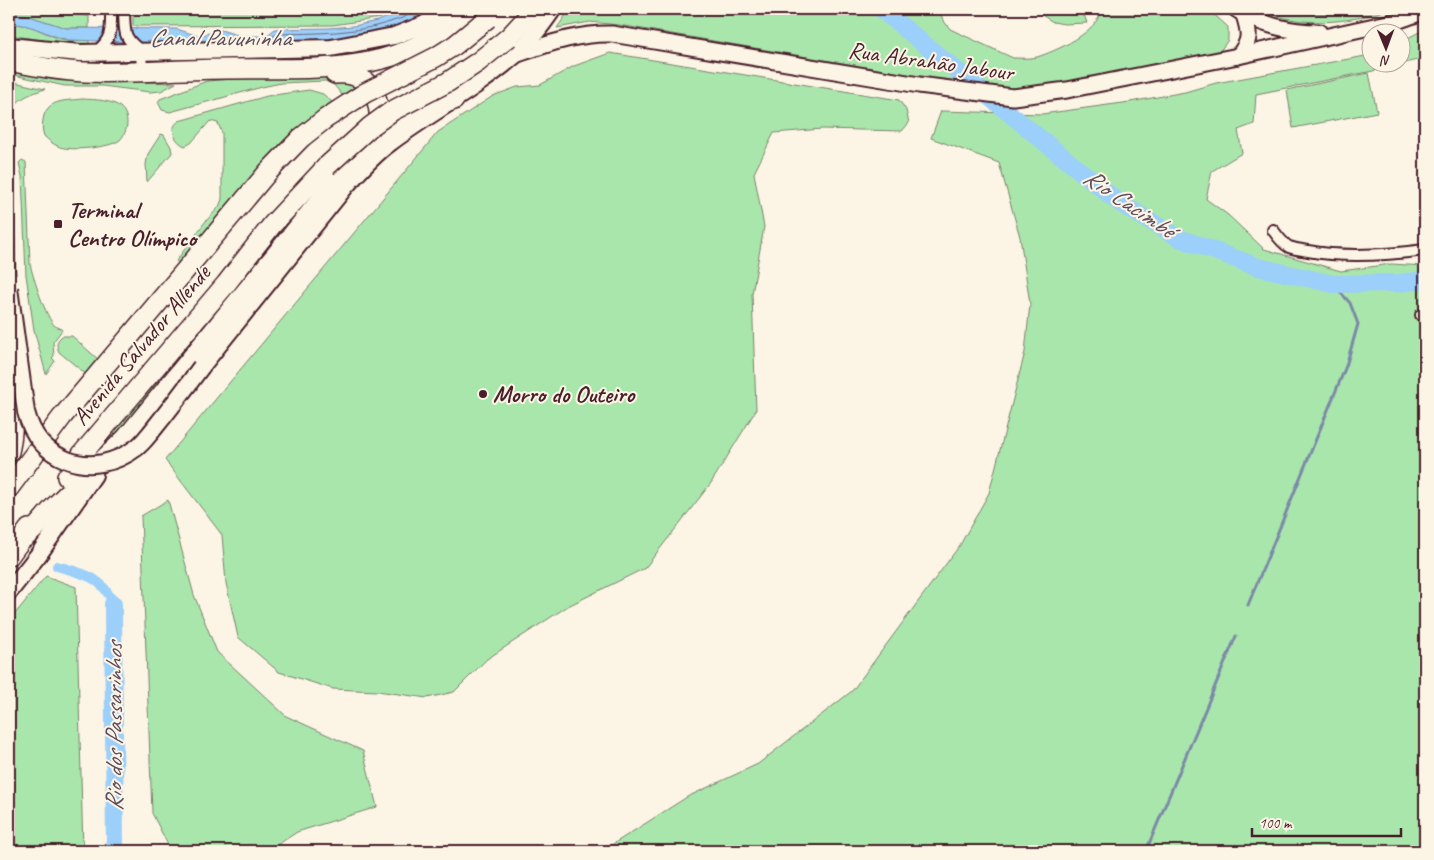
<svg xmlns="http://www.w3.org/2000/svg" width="1434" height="860" viewBox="0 0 1434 860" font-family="Caveat,sans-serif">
<rect width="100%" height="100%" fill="#fcf5e5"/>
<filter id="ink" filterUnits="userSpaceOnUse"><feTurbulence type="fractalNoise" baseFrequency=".02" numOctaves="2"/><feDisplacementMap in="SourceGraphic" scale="10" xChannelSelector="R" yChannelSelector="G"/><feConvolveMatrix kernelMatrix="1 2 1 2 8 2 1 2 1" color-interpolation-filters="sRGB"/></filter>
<g filter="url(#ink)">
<!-- built -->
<polygon fill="#f4e5cd" points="1258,9 1390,9 1339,21 1313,22 1297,21 1277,17"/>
<!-- green -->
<g fill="#a9e6ac" stroke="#7a826c">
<polygon points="9,9 56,9 69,14 89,16 89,28 66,28 26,15 9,14"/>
<polygon points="133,9 401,9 380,18 333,25 133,26"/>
<path d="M570,9H939L943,20L950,29L1013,58C1021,58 1029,59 1037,57C1056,51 1099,32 1101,9H1208L1228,27V40L1220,51L1050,86L1020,89L984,87L619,25L590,22L557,28Z"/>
<polygon points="1032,9 1076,9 1083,12 1087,23 1064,24 1053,22"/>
<path d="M1258,9H1285L1311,13L1332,14L1363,9H1390C1347,24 1300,28 1258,9Z"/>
<path d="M9,24C33,23 41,33 61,39C70,41 80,40 89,40V45L69,44L9,35Z"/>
<path d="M440,29L357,59L147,65L144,59L331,55C346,54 361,53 375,50C397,44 417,34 440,29Z"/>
<polygon points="1425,29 1425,58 1373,71 1256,94 1254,124 1238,130 1242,153 1212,171 1206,199 1228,215 1264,249 1341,271 1391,264 1425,266 1425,851 602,851 687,797 758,764 852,691 960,545 989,493 1025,352 1030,304 1020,237 999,163 931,138 941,111 1042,114 1130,102 1185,92 1216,83 1371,55 1372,62 1402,62 1402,41"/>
<polygon points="610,53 899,100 906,110 909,123 902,131 822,129 774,133 754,173 764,227 752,294 756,410 711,483 645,568 568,606 487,659 454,692 427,698 377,691 333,689 279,672 238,637 226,583 222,535 165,460 438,132 493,96 517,87 540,85 574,66"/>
<polygon points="9,68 101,81 176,83 161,91 150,92 102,86 65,86 9,74"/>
<polygon points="1369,73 1377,112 1293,128 1287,90"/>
<polygon points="334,77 358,85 342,95 334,85 325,81 281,83 262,87 170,112 162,110 158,102 160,99 207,81 232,79"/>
<path d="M9,81L45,89C27,95 15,99 9,117Z"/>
<path d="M309,90L323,94L332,102L290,137L185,268L176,261L205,222L219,207L222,199V133L218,123L210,121L191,143L185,146C175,142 168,128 179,121L267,96Z"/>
<path d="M82,99C99,100 127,99 127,123C127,129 124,136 120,140C110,148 71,151 60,147C54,145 48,140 44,136C42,130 42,126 43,120C46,99 65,101 82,99Z"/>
<polygon points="161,134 164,135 171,147 172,153 147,182 146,164 148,154"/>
<polygon points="9,158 13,191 16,275 9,225"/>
<path d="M22,160L26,162L30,264C33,277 46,318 55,326C56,326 62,329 62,330L53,342L54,356L52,358L55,361L46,374L34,330L26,275L22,176L19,163Z"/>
<polygon points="325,181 327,182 89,467 84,467"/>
<path d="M62,336H72L100,361L88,376L59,352C56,345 56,341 62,336Z"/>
<polygon points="168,500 194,595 217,652 286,716 363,751 377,807 297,832 268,851 173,851 170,849 152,813 141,516"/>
<polygon points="46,576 76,587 83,851 9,851 9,621"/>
</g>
<!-- water -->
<path fill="#9ccff9" stroke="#7b89a7" d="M410,9H446L387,37L251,46L69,40C46,36 34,23 9,24V14L26,15L66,28L177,29L198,36L221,30L241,36H266L275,29L329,28L353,26L377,21Z"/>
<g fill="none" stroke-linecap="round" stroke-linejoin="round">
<!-- shore -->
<path stroke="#6b657d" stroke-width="1" d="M272,40V37L277,34C317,33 355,34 393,21C399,19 405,18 410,13L411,9"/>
<!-- stream -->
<g stroke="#7b89a7" stroke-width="3">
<polyline points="1248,605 1346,366 1358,324 1350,303 1333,284"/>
<polyline points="1146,851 1236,636"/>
</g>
<!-- canal -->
<path stroke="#9ccff9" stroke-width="10" d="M57,566C82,573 104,577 113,604"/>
<!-- river -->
<g stroke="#9ccff9" stroke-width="18">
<polyline points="881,9 1121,204 1179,238 1258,267 1333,284 1399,283 1425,280"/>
<polyline points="113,604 115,851"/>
</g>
<!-- street casing -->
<g stroke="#4a1f2b" stroke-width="14">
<g id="street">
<path d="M124,9C125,32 122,37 141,51L142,71"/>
<path d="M96,52C113,38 111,29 111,9"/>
<path d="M1273,230C1278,237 1282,243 1289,247C1295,249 1302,250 1308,251C1346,258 1387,255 1425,250"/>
<polyline points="1421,315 1425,318"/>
</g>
</g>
<!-- secondary casing -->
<g stroke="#4a1f2b" stroke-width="19">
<g id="secondary">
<path d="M1236,9C1259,25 1291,32 1319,32"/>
<path d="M515,55C548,44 577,33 612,34L919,85L1013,97L1067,90L1238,56L1397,21L1425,11"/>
<path d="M1238,56C1251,41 1250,34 1244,15"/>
</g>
</g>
<!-- primary casing -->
<g stroke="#4a1f2b" stroke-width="20">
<g id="primary">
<polyline points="9,46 80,53 331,48 394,36 423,25 449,9"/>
<path d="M201,367L345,187C359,171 374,154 391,142C431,112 476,89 514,56C529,43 542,25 553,9"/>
<polyline points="9,592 39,554 94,475"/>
</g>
</g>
<!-- highway casing -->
<g stroke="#4a1f2b" stroke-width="22">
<g id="highway">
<polyline points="509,37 535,9"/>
<path d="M9,61C33,66 58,71 84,72C131,74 179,69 227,69C278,68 332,72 382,59C417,50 446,31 474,9"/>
<path d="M335,74C345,73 356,75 364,81C378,91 385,121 373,134"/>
<path d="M9,377C13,402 15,427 9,452"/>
<polyline points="67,477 82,454 226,284 272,225 327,166"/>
<polyline points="9,488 62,417 268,172 301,138"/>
<path d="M21,540C38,529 43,518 56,505C79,482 103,460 126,438L337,180L391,130L422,111L454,100"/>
<polyline points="9,556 29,529"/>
</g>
</g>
<!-- street -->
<use href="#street" stroke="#fcf5e5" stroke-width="10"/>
<!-- secondary -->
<use href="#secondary" stroke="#fcf5e5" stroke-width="15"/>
<!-- primary -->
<use href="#primary" stroke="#fcf5e5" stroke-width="16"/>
<!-- highway -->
<use href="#highway" stroke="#fcf5e5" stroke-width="19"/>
<!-- primary-bridge casing -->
<g stroke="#4a1f2b" stroke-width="20" stroke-linecap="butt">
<path id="primary-bridge" d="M9,288L26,412C32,435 44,451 67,460C90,469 116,463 136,448C142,444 147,437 152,431C169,410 185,389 201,367"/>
</g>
<!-- highway-bridge casing -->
<g stroke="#4a1f2b" stroke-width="22" stroke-linecap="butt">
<g id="highway-bridge">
<polyline points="301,138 325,119 365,93 436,57 455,45 488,18"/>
<polyline points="327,166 370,127 392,111 448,82 478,62 509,37"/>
</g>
</g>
<!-- primary-bridge -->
<use href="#primary-bridge" stroke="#fcf5e5" stroke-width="16"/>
<!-- highway-bridge -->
<use href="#highway-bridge" stroke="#fcf5e5" stroke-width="19"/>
</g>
</g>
<!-- markers -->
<g fill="#4a1f2b" stroke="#fcf5e5" stroke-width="2">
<rect x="53" y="219" width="10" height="10" rx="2.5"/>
<circle cx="483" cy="394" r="5"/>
</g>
<g text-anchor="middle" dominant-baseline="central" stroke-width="4" stroke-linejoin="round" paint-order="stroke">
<!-- street labels -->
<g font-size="24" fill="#4a1f2b" stroke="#fcf5e5">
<text transform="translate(931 61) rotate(8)">Rua Abrahão Jabour</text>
<text transform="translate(141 345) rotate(-50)">Avenida Salvador Allende</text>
</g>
<!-- poi labels -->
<g font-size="24" font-weight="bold" fill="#4a1f2b" stroke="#fcf5e5" text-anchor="start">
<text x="68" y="210">Terminal<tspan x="68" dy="28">Centro Olímpico</tspan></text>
<text x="493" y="394">Morro do Outeiro</text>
</g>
<!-- water labels -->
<g font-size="25" font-style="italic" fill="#5e4b5e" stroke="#fcf5e5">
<text x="220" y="38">Canal Pavuninha</text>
<text transform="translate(1129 203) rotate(34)">Rio Cacimbé</text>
<text transform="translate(114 727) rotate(-90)">Rio dos Passarinhos</text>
</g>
</g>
<!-- margin -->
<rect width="1434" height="860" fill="none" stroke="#fcf5e5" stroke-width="30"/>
<rect x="15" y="15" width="1404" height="830" fill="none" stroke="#4a1f2b" stroke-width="2" filter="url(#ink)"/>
<!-- north arrow -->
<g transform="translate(1386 48) rotate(179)"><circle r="24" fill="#fcf5e5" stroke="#b59f9b"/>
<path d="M0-4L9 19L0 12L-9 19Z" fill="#4a1f2b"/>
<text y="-8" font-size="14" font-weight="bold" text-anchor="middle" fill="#4a1f2b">N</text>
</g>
<!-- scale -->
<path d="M1252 828v8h149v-8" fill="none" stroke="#4a1f2b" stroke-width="2.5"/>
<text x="1259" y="828" font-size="15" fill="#4a1f2b" stroke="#fcf5e5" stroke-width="4" paint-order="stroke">100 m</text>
</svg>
